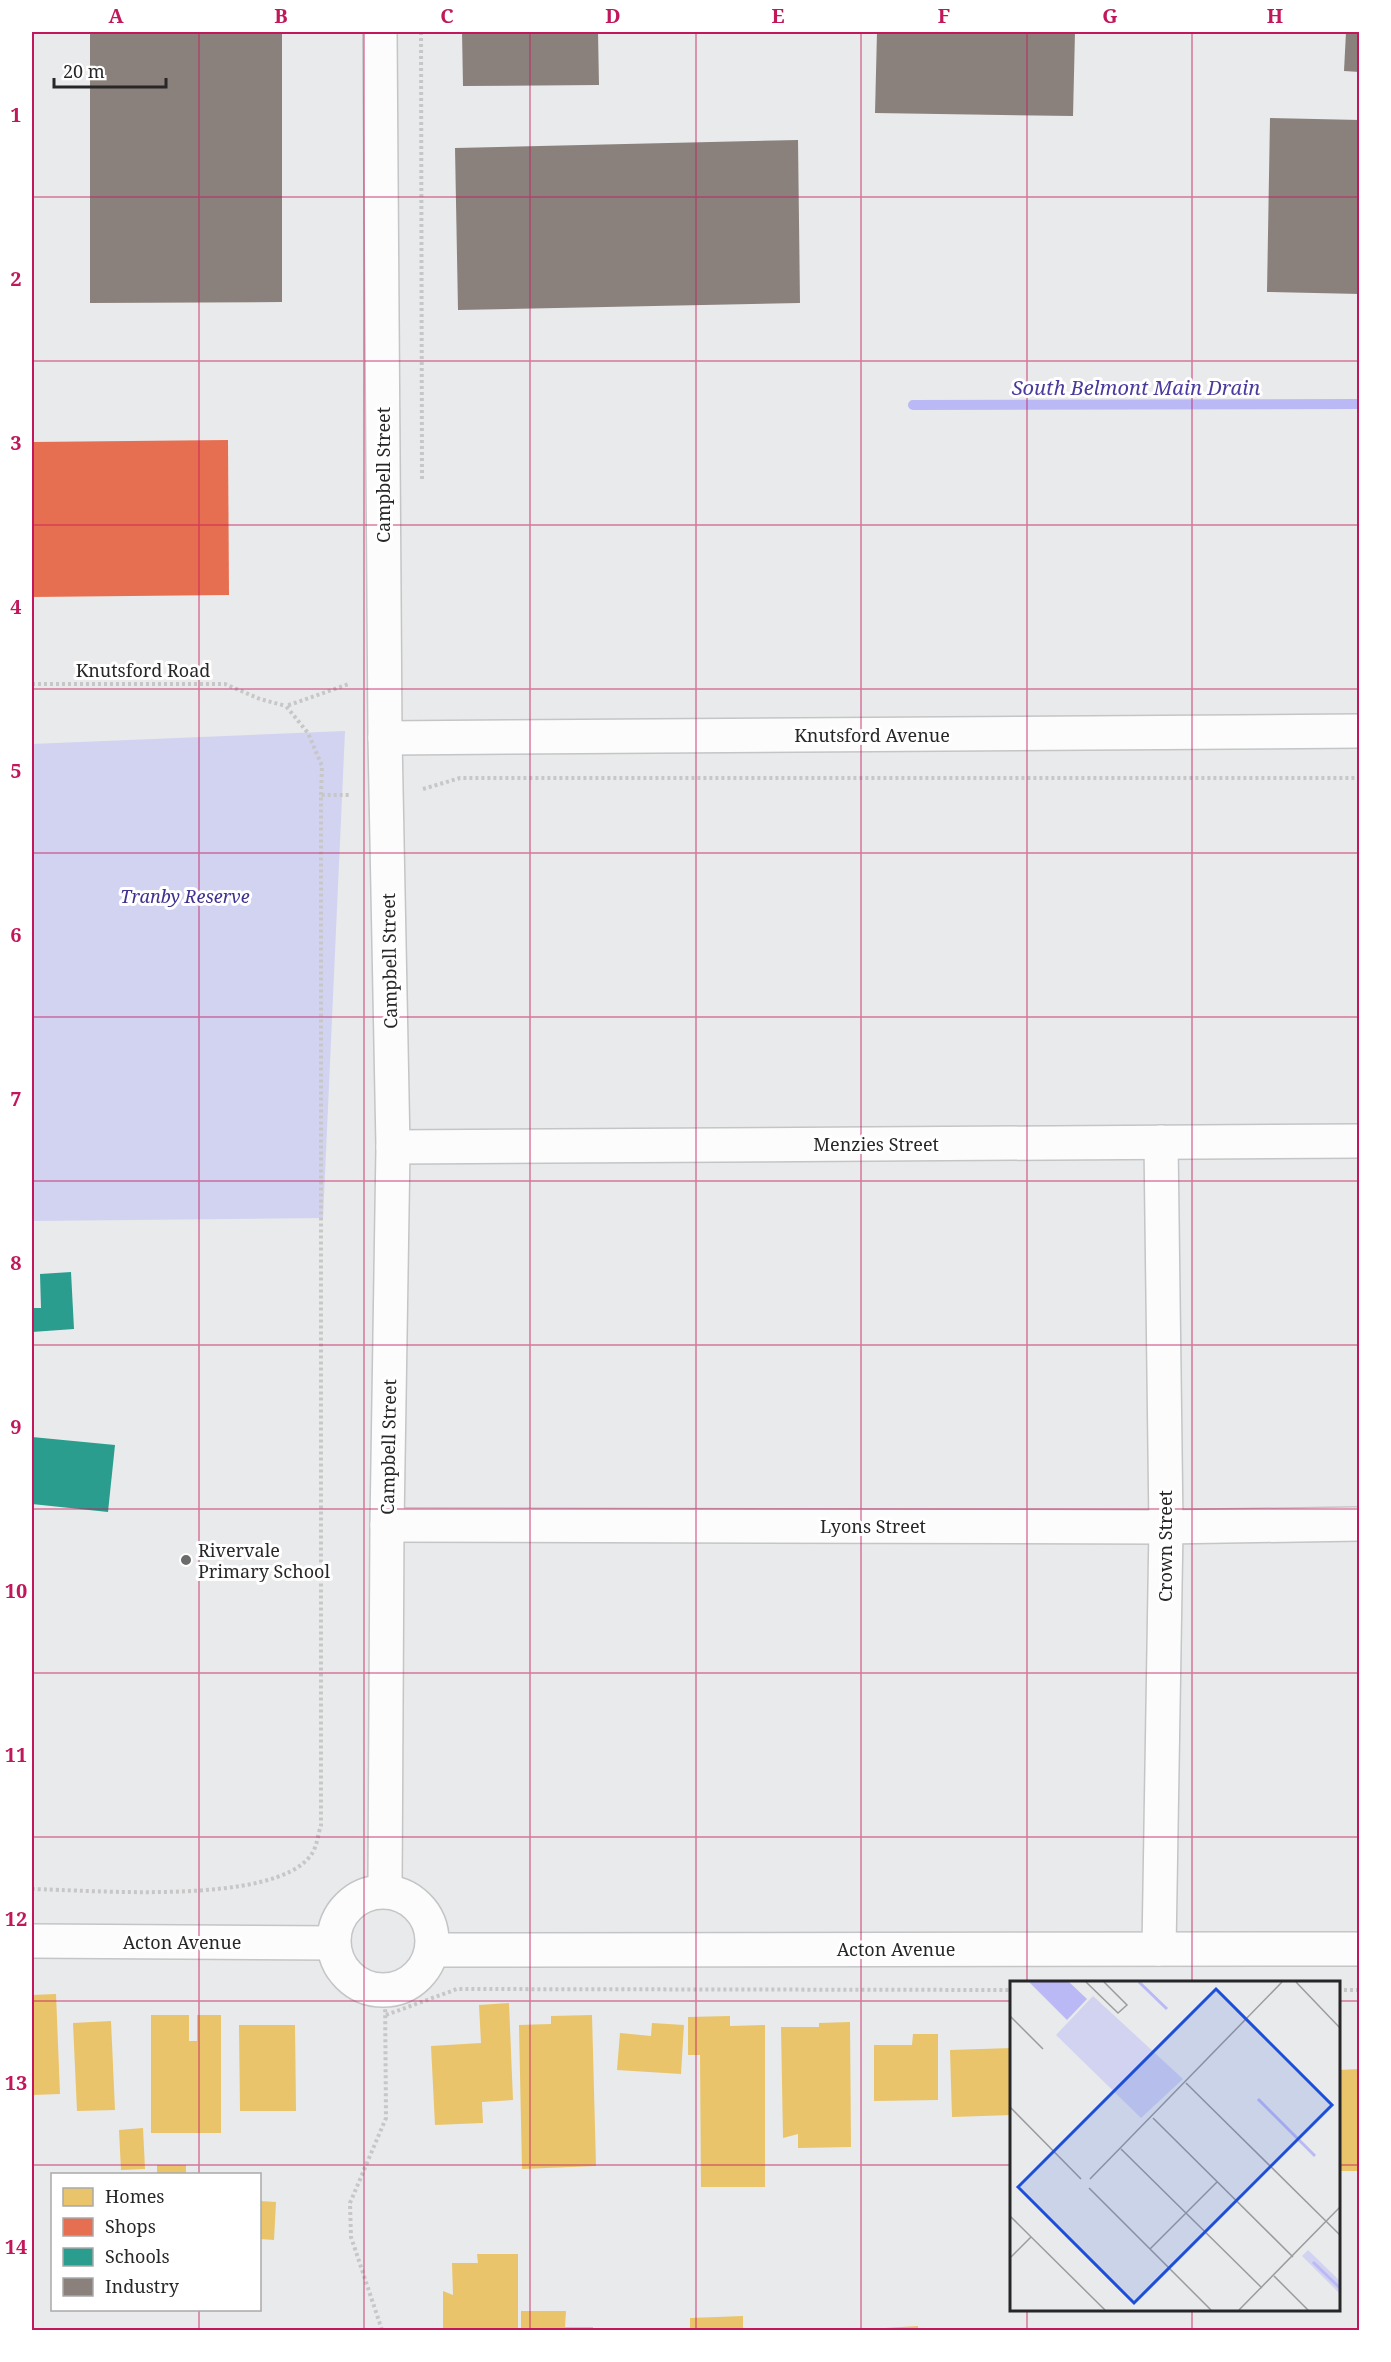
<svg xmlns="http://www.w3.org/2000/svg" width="1391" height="2362" viewBox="0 0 1391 2362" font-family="'Noto Serif',serif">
<rect width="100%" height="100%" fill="#e9eaeb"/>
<!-- green -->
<polygon fill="#d2d3f0" points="345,731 323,1218 32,1221 32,744"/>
<!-- homes -->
<g fill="#e9c46a">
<polygon points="56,1994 60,2094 32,2095 32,1995"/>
<polygon points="509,2003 513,2100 482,2102 483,2123 435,2125 431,2046 481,2043 479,2005"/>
<polygon points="151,2015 189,2015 189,2041 197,2041 197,2015 221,2015 221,2133 151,2133"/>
<polygon points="592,2015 596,2166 522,2169 519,2025 551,2024 551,2016"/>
<polygon points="730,2016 730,2026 765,2025 765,2187 701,2187 700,2055 688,2055 688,2017"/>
<polygon points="111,2021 115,2110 77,2111 73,2023"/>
<polygon points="850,2022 851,2147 798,2148 798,2134 783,2138 781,2027 819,2027 819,2023"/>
<polygon points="652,2023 684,2025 681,2074 617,2070 620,2033 651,2036"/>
<polygon points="239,2025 295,2025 296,2111 240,2111"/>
<polygon points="913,2034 938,2034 938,2100 874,2101 874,2045 912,2045"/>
<polygon points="1012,2048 1012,2115 952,2117 950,2050"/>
<polygon points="1360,2069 1360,2171 1338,2171 1338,2070"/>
<polygon points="143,2128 145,2169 121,2170 119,2130"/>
<rect x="157" y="2165" width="29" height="9"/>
<polygon points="260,2201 276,2202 274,2240 260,2239"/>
<polygon points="477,2254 518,2254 518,2330 443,2330 443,2291 453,2295 452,2263 478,2263"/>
<polygon points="521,2311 566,2311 565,2327 593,2327 593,2330 521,2330"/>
<polygon points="743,2316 743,2330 690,2330 690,2318"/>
<polygon points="918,2326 918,2330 868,2330 868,2329"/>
</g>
<!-- shops -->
<polygon fill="#e76f51" points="228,440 229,595 32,597 32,442"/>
<!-- schools -->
<g fill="#2a9d8f">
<polygon points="71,1272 74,1329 32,1332 32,1308 41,1308 40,1274"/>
<polygon points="32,1437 115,1445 108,1512 32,1504"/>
</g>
<!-- industry -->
<g fill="#8a817c">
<polygon points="90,32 282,32 282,302 90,303"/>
<polygon points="462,32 598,32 599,85 463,86"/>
<polygon points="877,32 1075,32 1073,116 875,113"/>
<polygon points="1346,32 1360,32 1360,72 1344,71"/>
<polygon points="1270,118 1360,120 1360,294 1267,292"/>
<polygon points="798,140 800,303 458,310 455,148"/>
</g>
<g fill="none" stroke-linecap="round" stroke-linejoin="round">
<!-- stream -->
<polyline stroke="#bab9f6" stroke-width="10" points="913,405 1360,404"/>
<!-- minor casing -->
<g stroke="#c4c5c6" stroke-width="36">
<g id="minor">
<polyline points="380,32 385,738 393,1147 387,1525 385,1890"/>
<polyline points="385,738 1360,731"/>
<polyline points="393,1147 1360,1141"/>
<polyline points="387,1525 1166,1527 1360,1524"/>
<circle cx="383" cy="1941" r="49"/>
<polyline points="32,1941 333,1943"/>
<polyline points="1159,1949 1166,1527 1161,1142"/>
<polyline points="432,1950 1360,1949"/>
</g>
</g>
<!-- path -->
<g stroke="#c7c7c8" stroke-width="4" stroke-dasharray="3 3" stroke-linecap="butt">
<polyline points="421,32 422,481"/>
<polyline points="32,684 225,684 260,699 286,706"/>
<polyline points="423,789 460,778 1360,778"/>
<polyline points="321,795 322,766 308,733 286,706 349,684"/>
<path d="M32,1889C91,1890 275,1906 311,1855C317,1847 318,1834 321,1825V795H350"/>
<polyline points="1338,1990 1360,1990"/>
<polyline points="386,2015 457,1989 1012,1990"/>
<polyline points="382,2330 351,2237 350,2203 386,2118 385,1991"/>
</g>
<!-- minor -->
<use href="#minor" stroke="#fcfcfc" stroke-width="33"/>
</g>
<!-- grid -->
<path fill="none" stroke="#c2185b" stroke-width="1.5" stroke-opacity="0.55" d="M199,32V2174M364,32V2330M530,32V2330M696,32V2330M861,32V2330M1027,32V1982M1192,32V1982M32,197H1360M32,361H1360M32,525H1360M32,689H1360M32,853H1360M32,1017H1360M32,1181H1360M32,1345H1360M32,1509H1360M32,1673H1360M32,1837H1360M32,2001H1012M1338,2001H1360M32,2165H1012M1338,2165H1360M199,2310V2330M1027,2310V2330M1192,2310V2330"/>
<!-- markers -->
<circle fill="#6b6b6c" stroke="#fff" stroke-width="2" cx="186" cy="1560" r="6"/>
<g text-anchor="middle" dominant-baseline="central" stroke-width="6" stroke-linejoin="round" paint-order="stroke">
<!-- street labels -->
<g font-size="18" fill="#272728" stroke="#fff">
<text transform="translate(383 475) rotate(-90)">Campbell Street</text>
<text x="143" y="670">Knutsford Road</text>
<text x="872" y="735">Knutsford Avenue</text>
<text transform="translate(389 961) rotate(-91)">Campbell Street</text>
<text x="876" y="1144">Menzies Street</text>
<text transform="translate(388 1447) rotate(-89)">Campbell Street</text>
<text x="873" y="1526">Lyons Street</text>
<text transform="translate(1165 1546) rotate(-90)">Crown Street</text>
<text x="182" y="1942">Acton Avenue</text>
<text x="896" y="1949">Acton Avenue</text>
</g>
<!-- park labels -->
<g font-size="18" font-style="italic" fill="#403191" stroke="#fff">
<text x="185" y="896">Tranby Reserve</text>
</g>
<!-- poi labels -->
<g font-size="18" fill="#272728" stroke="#fff" text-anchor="start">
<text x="198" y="1550">Rivervale<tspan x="198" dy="21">Primary School</tspan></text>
</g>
<!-- water labels -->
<g font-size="20" font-style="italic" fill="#493b9d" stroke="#fff">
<text x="1136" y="387">South Belmont Main Drain</text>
</g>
</g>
<!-- overview -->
<g transform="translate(1010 1981)">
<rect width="330" height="330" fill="#e9eaeb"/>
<path d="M83,15L173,98L131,137L46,54ZM298,269L330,300V313L292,275Z" fill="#d2d3f0"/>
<path d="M19,1H59L77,18L57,39Z" fill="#bab9f6"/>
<path fill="none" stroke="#bab9f6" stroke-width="3" d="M129,1L157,28M248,118L305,175M303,281L330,307"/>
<path fill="none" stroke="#9b9c9d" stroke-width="1.5" d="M76,1L108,32L117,24L94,1M286,1L330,47M0,35L33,68M176,102L330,254M0,126L71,198M143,137L283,276M111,168L252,307M80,198L272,1M79,207L201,329M0,235L95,329M140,268L207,201M0,277L21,256M264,295L298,329M229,329L330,226"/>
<path fill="#1d4ed8" fill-opacity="0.15" stroke="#1d4ed8" stroke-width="3" d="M206,8L322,124L124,322L8,206Z"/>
<rect width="330" height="330" fill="none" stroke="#272728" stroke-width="3"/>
</g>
<!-- border -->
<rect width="1391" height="2362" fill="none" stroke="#ffffff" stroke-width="66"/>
<!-- legend -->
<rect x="51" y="2173" width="210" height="138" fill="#ffffff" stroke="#a9a9a9" stroke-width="1.5"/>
<rect x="63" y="2188" width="30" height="18" fill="#e9c46a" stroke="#a9a9a9" stroke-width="1.5"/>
<text x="105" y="2203" font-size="18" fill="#272728">Homes</text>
<rect x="63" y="2218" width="30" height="18" fill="#e76f51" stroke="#a9a9a9" stroke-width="1.5"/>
<text x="105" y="2233" font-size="18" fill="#272728">Shops</text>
<rect x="63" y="2248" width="30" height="18" fill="#2a9d8f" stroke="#a9a9a9" stroke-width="1.5"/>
<text x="105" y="2263" font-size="18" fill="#272728">Schools</text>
<rect x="63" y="2278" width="30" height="18" fill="#8a817c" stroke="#a9a9a9" stroke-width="1.5"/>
<text x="105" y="2293" font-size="18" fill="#272728">Industry</text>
<!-- scale -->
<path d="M54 78v9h112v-9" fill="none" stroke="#272728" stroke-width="3"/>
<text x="63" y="78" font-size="18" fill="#272728" stroke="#ffffff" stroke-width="4.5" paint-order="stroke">20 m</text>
<rect x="33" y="33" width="1325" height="2296" fill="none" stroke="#c2185b" stroke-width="2"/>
<g font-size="20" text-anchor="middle" font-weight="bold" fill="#c2185b">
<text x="116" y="23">A</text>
<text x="281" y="23">B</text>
<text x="447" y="23">C</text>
<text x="613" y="23">D</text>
<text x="778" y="23">E</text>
<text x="944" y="23">F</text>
<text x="1110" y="23">G</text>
<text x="1275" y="23">H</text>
<text x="16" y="122">1</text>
<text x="16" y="286">2</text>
<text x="16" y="450">3</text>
<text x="16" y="614">4</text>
<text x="16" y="778">5</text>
<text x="16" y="942">6</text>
<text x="16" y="1106">7</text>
<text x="16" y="1270">8</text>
<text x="16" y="1434">9</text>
<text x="16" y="1598">10</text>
<text x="16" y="1762">11</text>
<text x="16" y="1926">12</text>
<text x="16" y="2090">13</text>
<text x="16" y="2254">14</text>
</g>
</svg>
